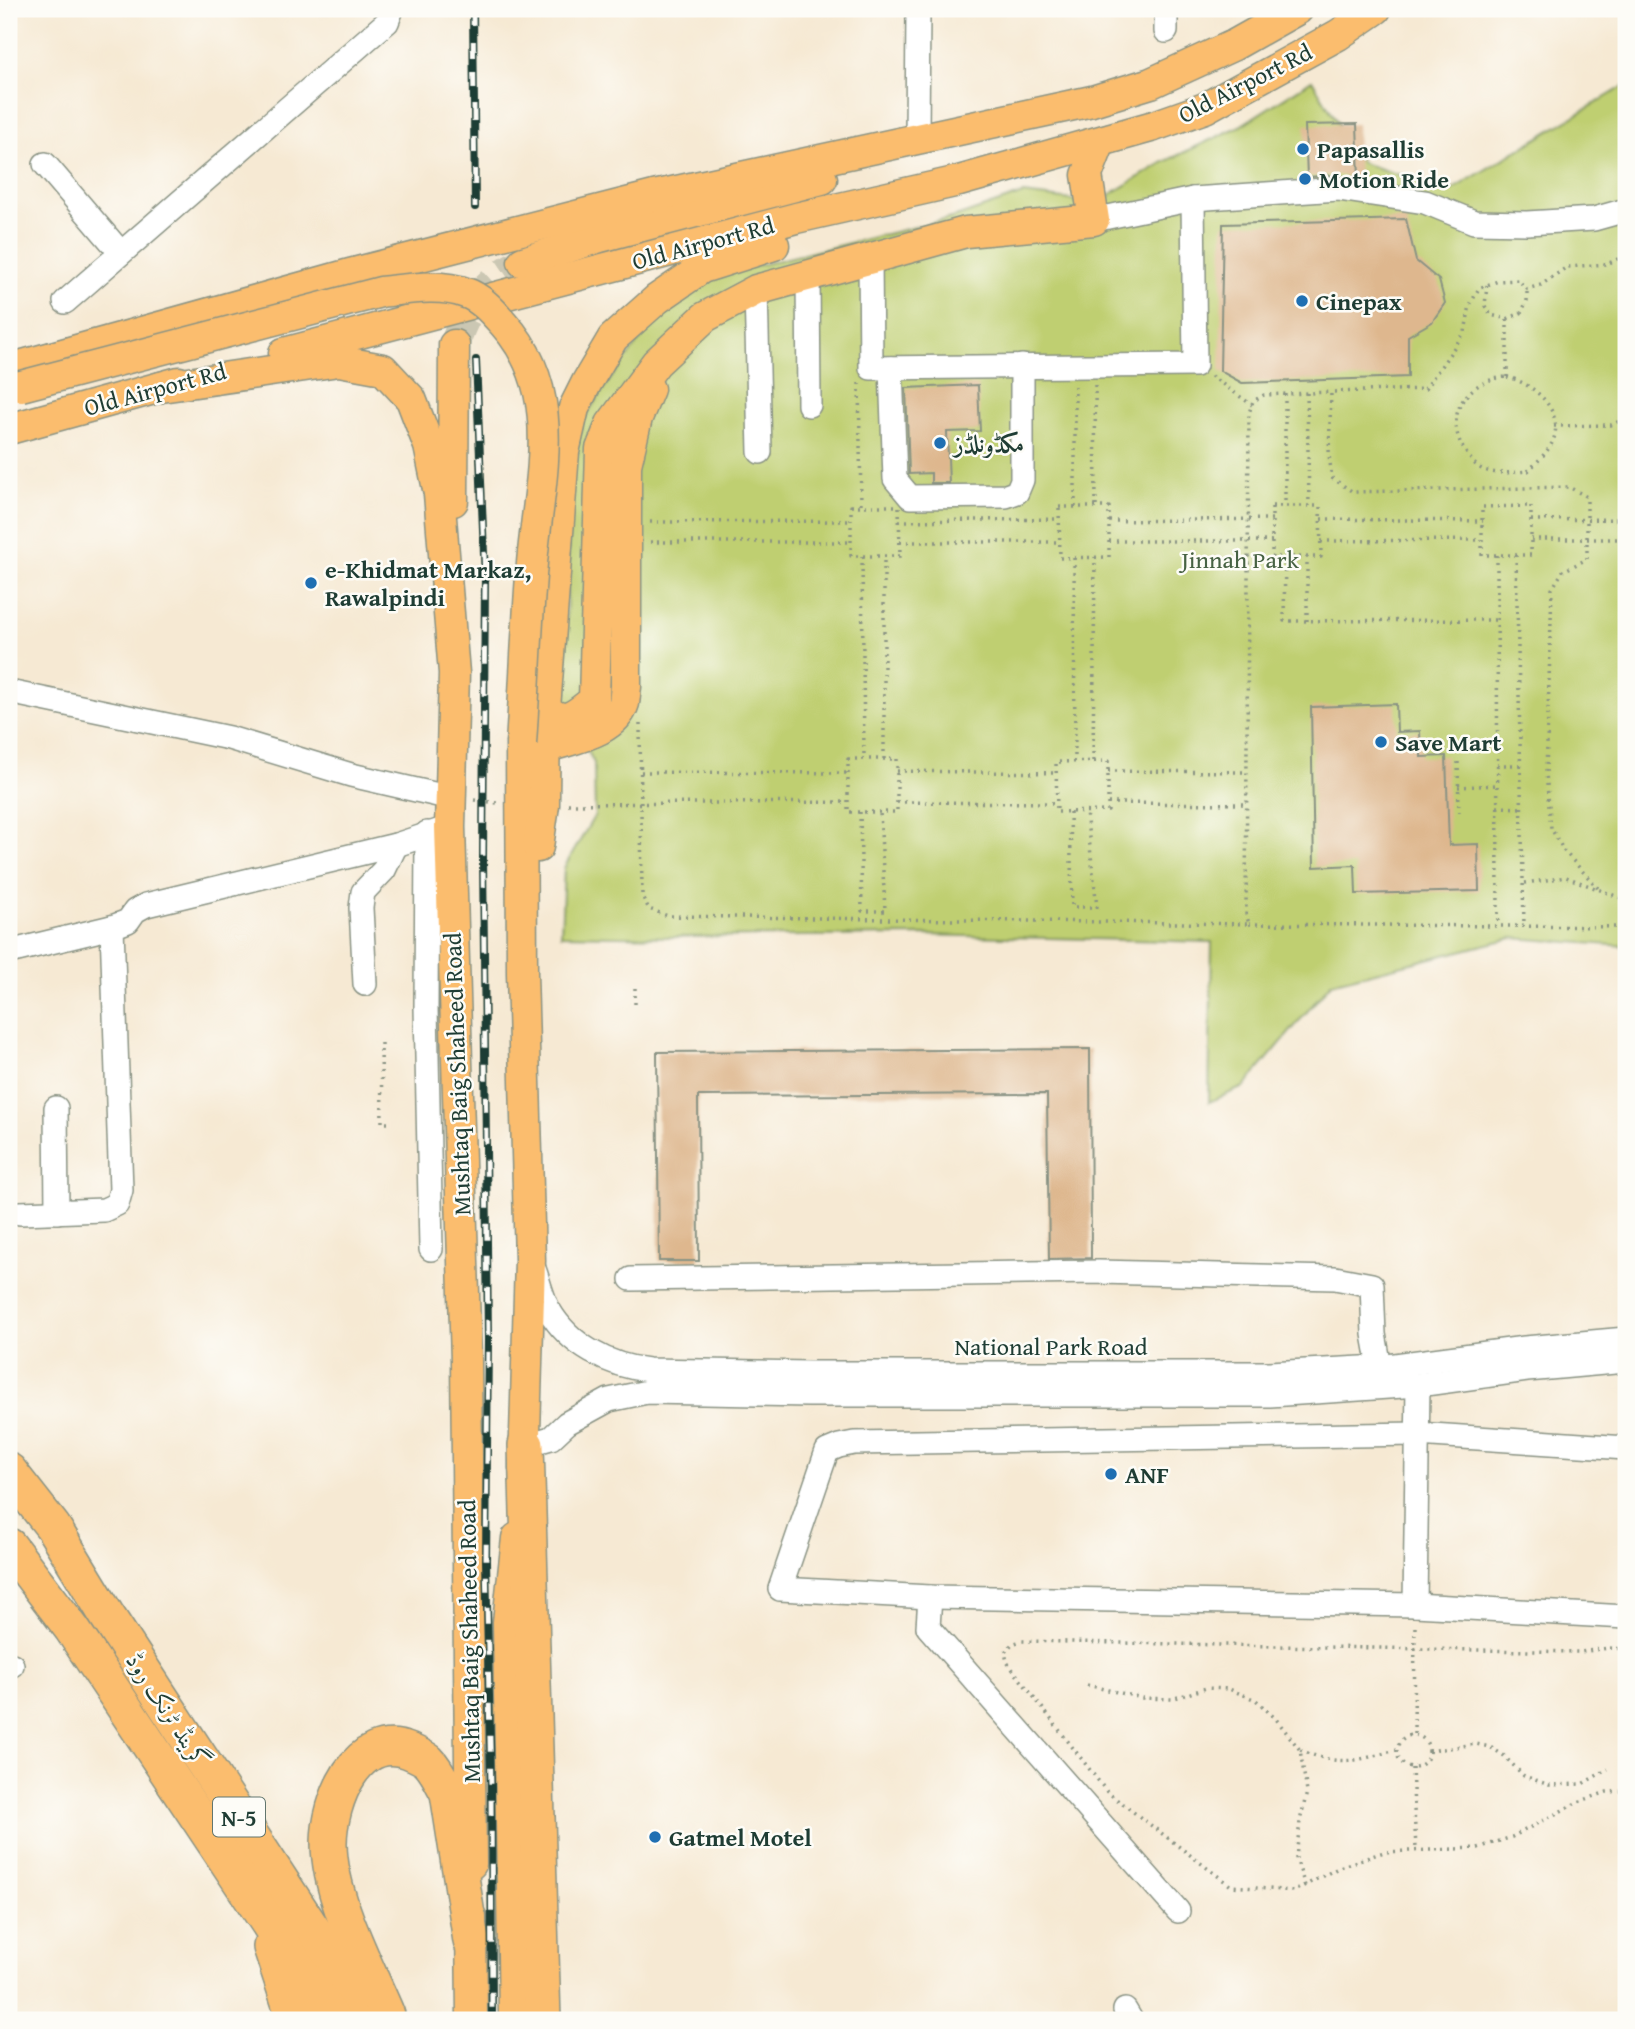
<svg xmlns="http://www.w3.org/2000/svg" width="1635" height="2029" viewBox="0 0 1635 2029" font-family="'Gentium Book Plus',Amiri,serif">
<rect width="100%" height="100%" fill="#fdfcf7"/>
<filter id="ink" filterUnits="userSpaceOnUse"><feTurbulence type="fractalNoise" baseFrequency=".0143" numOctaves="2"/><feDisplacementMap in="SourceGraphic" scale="14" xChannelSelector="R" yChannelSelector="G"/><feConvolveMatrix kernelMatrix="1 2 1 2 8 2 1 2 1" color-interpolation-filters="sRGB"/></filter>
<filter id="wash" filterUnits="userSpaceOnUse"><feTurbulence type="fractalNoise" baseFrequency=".00686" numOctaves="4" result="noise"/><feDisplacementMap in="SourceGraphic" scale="28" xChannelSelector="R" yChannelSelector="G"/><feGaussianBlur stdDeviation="1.57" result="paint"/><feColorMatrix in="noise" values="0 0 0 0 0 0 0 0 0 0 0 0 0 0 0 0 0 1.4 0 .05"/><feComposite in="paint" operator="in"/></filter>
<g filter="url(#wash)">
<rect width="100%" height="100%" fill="#f6e9d3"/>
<!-- green -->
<polygon fill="#bfcf71" stroke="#6f8652" stroke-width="2" points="1312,80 1362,163 1450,191 1626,85 1626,946 1512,938 1331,983 1244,1087 1209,1102 1212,942 922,935 673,937 561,935 564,868 595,815 594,763 564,705 570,471 583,420 604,388 652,324 718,275 956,217 1023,194 1096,203 1164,162 1240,126"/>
<g id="blocks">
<!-- building -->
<g fill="#deb78e">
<polygon points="1357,124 1359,178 1337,175 1307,177 1305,125"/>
<polygon points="1406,219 1416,261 1439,280 1445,303 1432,322 1408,336 1408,377 1242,383 1220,371 1223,224"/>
<polygon points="978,385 980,431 947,432 949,483 931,483 931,473 909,474 906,388"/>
<polygon points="1396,704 1397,732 1420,731 1421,757 1446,756 1449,845 1478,844 1479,891 1356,894 1355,865 1314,867 1311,707"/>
<polygon points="1090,1049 1091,1258 1049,1259 1047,1094 698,1096 699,1261 659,1261 657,1052"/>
</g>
</g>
</g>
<g filter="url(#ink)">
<use href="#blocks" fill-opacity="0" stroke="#8a9384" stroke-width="2"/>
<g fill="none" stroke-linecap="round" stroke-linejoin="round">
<!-- major-tunnel -->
<path stroke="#cbc7b3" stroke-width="30" stroke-dasharray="30 15" stroke-linecap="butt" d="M454,345C469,305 483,281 523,262"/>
<!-- minor casing -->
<g stroke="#8a9384" stroke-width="26">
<g id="minor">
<polyline points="1166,9 1166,31"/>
<polyline points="917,138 918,9"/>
<polyline points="45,164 121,253"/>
<polyline points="1094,220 1193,199 1338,189 1425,202 1474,222 1527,223 1594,219 1626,210"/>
<polyline points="870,258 871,368 1195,365 1193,199"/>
<polyline points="808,274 809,405"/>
<polyline points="756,290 760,452"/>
<polyline points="65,302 387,22 392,9"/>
<polyline points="891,368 895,479 910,497 1006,496 1017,492 1022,480 1022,366"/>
<polyline points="9,692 229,738 351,775 451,798"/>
<polyline points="427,833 426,1007 431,1249"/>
<polyline points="9,952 112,927 128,921 135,911 146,905 396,845 450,827"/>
<polyline points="365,984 361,908 363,892 384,870 396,845"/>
<polyline points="56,1108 57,1212"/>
<polyline points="20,1213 104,1210 117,1204 121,1190 112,927"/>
<path d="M534,1269C539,1282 542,1298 549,1310C569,1345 609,1366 648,1370L809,1373H1269L1380,1367L1525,1348L1626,1339"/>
<polyline points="631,1279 1099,1272 1335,1278 1372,1285 1374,1334 1380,1367"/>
<polyline points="526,1445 551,1438 567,1423 609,1400 647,1392 809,1395 1270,1395 1418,1385 1527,1370 1626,1361"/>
<polyline points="1626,1448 1417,1434 854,1443 839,1446 827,1451 780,1589 930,1597 1415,1605 1626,1617"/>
<polyline points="930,1597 928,1627 1178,1911"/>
<polyline points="1415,1605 1418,1385"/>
<polyline points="9,1666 12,1665"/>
<polyline points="1125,2010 1131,2020"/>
</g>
</g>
<!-- major casing -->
<g stroke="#8a9384" stroke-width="33">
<g id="major">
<polyline points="523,262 600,237 822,179"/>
<polyline points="284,353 796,218 959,181 1154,126 1205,108 1338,35 1376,9"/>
<polyline points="9,369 350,274 654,196 1092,101 1151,83 1234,45 1298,9"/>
<polyline points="161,387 339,361 383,369 411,399 429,446 439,494 454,673 450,827 466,1361 471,1864"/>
<polyline points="9,429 179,382"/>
<polyline points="453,501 454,345"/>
<path d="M545,709C566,727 576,714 594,700L601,449L611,424L656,363L705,317L756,290L966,232L1094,220L1087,175L1100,142"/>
<polyline points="521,744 522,973 530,1260 524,1468"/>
<path d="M545,748C570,739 615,733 624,703C625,698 625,692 626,687V465L637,418L649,389"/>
<polyline points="538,847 544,805 545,709 564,452 574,408 587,382 613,338 657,299 702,268 774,245"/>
<polyline points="471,1917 472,2020"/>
<polyline points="514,2020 508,1622 517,1538"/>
</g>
</g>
<!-- highway casing -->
<g stroke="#8a9384" stroke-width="38">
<g id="highway">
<polyline points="526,1445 543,2020"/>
<polyline points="9,1471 53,1527 106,1614 372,2020"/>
<polyline points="9,1546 72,1629 333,2020"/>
<polyline points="271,1947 295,2020"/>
<path d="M387,2015C366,1965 329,1897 329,1843C329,1802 357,1730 409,1751C416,1754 423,1757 428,1761C437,1770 442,1782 448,1793L471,1941"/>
</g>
</g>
<!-- path -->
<g stroke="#8a9384" stroke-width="3.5" stroke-dasharray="2 5" stroke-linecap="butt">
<polyline points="1487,285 1485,306 1491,315 1507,319 1521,313 1527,301 1527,289"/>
<polyline points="1211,376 1252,405"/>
<path d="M1507,377C1533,383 1565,410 1553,441C1548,452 1537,462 1528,471C1514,472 1494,476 1480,468C1472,463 1468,455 1463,448C1443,412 1469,379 1507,377Z"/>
<polyline points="1507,377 1507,319"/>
<polyline points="859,383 861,505"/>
<polyline points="1095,385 1096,508"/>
<polyline points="1307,393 1309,506"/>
<polyline points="1285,394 1285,506"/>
<polyline points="1554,426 1611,425 1626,418"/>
<polygon points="851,506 899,506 900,556 851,556"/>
<polygon points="1272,506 1320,506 1321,557 1272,557"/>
<polygon points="1531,506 1531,555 1482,555 1482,507"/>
<polygon points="1059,507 1109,507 1109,557 1060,558"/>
<polyline points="1075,507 1075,387"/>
<polyline points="1321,519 1483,521"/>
<polyline points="1531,520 1626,519"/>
<polyline points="899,521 1060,519"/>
<polyline points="1109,521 1272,519"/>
<polyline points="650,522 851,521"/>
<polyline points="1531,539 1626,539"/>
<polyline points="1109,541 1272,541"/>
<polyline points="1321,541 1482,540"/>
<polyline points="650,542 851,542"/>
<polyline points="900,542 1060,542"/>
<polyline points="1497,555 1498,926"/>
<polyline points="1516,555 1524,926"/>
<polyline points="862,556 864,759"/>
<polyline points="1285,557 1284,621 1496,620"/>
<polyline points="1074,558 1075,761"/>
<polyline points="1307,621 1307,557"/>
<polyline points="640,724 642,896 649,909 668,916 1249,924 1246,913 1249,413 1253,401 1264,395 1331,392"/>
<rect x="848" y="759" width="49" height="53"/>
<polyline points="884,759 884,556"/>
<polyline points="1093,761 1095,557"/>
<polygon points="1108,761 1108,811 1057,812 1056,762"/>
<polyline points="1458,762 1459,812"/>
<polyline points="1497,765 1521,765"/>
<polyline points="897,771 1056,773"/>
<polyline points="1108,771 1248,772"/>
<polyline points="641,772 848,773"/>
<polyline points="1458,787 1497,785"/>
<polyline points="474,800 497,803"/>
<polyline points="897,802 1057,803"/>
<polyline points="1108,803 1248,804"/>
<polyline points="568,804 848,802"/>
<polyline points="1497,807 1522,808"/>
<polyline points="860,812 862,911 885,911 880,812"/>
<polyline points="1070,812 1072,907 1097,907 1086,812"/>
<polyline points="1525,883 1566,877 1626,900"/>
<polyline points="1598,888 1564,851 1551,828 1546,773 1552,589 1563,571 1587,559 1587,497 1569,487 1353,492 1332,478 1329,455 1331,392 1425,389 1465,332 1470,305 1479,288 1498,281 1518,280 1527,289 1541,285 1567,267 1607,264 1626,255"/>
<polyline points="1249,924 1626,927"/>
<polyline points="635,988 635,1009"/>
<polyline points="381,1043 382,1123 391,1123"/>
<polyline points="1626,1649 1608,1648 1580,1652 1021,1641 1012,1644 1005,1652 1007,1662 1107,1792 1231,1886 1294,1891 1342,1866 1384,1852 1478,1848 1512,1837 1578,1802 1607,1792 1626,1791"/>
<polyline points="1087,1685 1142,1698 1172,1699 1206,1688 1229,1689 1256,1700 1276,1719 1300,1750 1307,1792 1300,1821 1296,1858 1305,1886"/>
<polyline points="1414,1734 1415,1625"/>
<circle cx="1413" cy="1751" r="16"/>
<path d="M1300,1750C1340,1767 1356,1761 1396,1750"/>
<polyline points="1429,1751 1476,1744 1490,1747 1503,1755 1524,1776 1549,1785 1582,1784 1608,1769"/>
<polyline points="1412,1768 1416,1849"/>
</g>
<!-- minor -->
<use href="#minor" stroke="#fff" stroke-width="23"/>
<!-- major -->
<use href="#major" stroke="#fbbd6e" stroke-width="30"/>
<!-- highway -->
<use href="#highway" stroke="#fbbd6e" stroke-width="35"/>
<!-- rail casing -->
<g stroke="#1f3d34" stroke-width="8">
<g id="rail">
<polyline points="473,9 475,207"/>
<polyline points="476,360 485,578 483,857 488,1339 486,1561 491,1785 492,2020"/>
</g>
</g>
<!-- rail -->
<use href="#rail" stroke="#fdfcf7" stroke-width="5" stroke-dasharray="16" stroke-linecap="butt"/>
<!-- major-bridge casing -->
<g stroke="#8a9384" stroke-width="33" stroke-linecap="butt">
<path id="major-bridge" d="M21,386L381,292C408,289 440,283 466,293C481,298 493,312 503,323C566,392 539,479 532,563C527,623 525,684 521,744"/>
</g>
<!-- major-bridge -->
<use href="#major-bridge" stroke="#fbbd6e" stroke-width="30"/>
</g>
</g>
<!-- markers -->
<g fill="#1f6fb2" stroke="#fdfcf7" stroke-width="2.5">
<circle cx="1303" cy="149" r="7"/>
<circle cx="1305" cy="179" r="7"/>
<circle cx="1302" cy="301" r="7"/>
<circle cx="940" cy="443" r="7"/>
<circle cx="311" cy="583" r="7"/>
<circle cx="1381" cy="742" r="7"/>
<circle cx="1111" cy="1474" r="7"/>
<circle cx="655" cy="1837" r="7"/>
</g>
<g text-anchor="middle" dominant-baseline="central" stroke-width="5" stroke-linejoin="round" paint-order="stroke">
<!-- shield labels -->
<rect fill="#fdfcf7" stroke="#62766e" stroke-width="2" x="213" y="1797.5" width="52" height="39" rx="5"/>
<g font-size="23" font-weight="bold" fill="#1f3d34">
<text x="239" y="1817">N-5</text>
</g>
<!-- street labels -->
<g font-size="24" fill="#1f3d34" stroke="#fdfcf7">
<text transform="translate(1245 83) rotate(-27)">Old Airport Rd</text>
<text transform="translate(703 243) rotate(-15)">Old Airport Rd</text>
<text transform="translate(155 389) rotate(-15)">Old Airport Rd</text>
<text transform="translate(457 1074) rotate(-92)">Mushtaq Baig Shaheed Road</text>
<text x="1051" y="1346">National Park Road</text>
<text transform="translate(469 1641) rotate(-91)">Mushtaq Baig Shaheed Road</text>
<text transform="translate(168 1710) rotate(57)">گرینڈ ٹرنک روڈ</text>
</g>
<!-- poi labels -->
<g font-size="24" font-weight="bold" fill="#1f3d34" stroke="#fdfcf7" text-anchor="start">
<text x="1317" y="149">Papasallis</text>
<text x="1319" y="179">Motion Ride</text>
<text x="1316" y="301">Cinepax</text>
<text x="954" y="443">مکڈونلڈز</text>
<text x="325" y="569">e-Khidmat Markaz,<tspan x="325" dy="28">Rawalpindi</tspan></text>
<text x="1395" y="742">Save Mart</text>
<text x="1125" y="1474">ANF</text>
<text x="669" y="1837">Gatmel Motel</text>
</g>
<!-- park labels -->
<g font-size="24" fill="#476243" stroke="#fdfcf7">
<text x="1240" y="559">Jinnah Park</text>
</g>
</g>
<!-- margin -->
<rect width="1635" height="2029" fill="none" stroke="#fdfcf7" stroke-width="35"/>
</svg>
